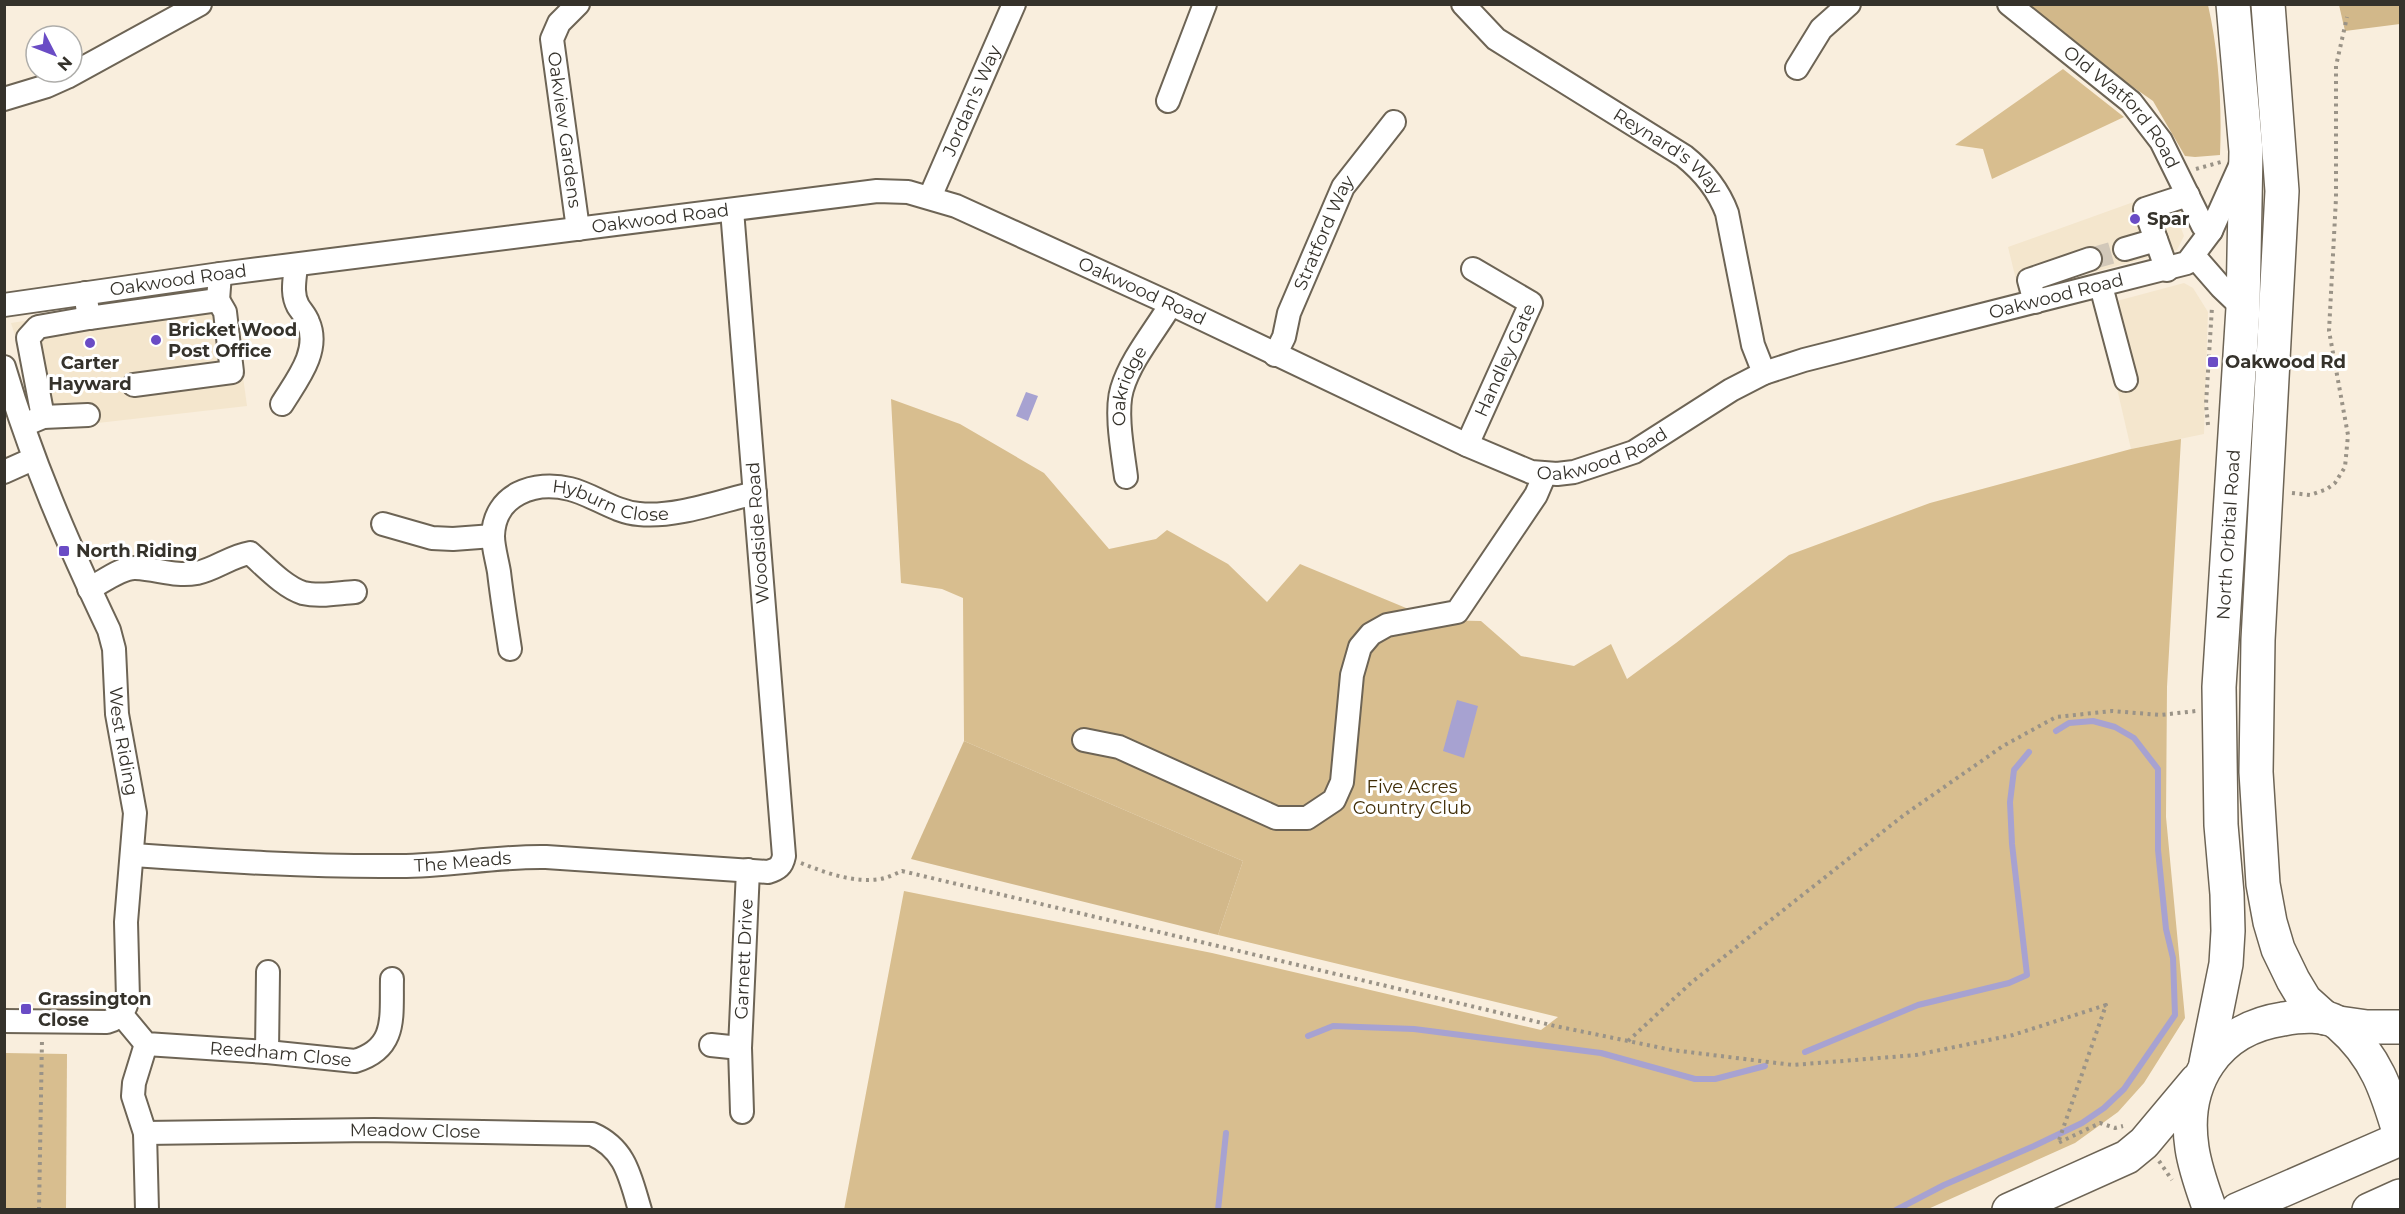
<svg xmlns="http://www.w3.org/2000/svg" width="2405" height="1214" viewBox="0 0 2405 1214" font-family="Montserrat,sans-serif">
<rect width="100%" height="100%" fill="#f9eedd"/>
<!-- built -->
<g fill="#f4e6cd">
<polygon points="2167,190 2184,236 2177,250 2019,292 2008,247"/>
<polygon points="2184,283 2193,288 2208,312 2204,434 2131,449 2098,306"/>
<polygon points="231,289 247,406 45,429 11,323"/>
</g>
<!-- green -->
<g fill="#d8be8f">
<polygon points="2063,69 2124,117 1992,179 1983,149 1955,145"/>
<polygon points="891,399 960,424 1044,473 1109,549 1156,539 1167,530 1228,564 1267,602 1300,564 1435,620 1481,621 1521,656 1574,666 1611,644 1627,679 1676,643 1789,555 1930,503 2131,449 2181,439 2167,687 2166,817 2185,1018 2144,1083 2118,1112 2075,1143 1928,1209 844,1210 904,891 1212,953 1541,1030 1558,1017 1218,935 1243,861 964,741 963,598 942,589 901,583"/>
<polygon points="5,1053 67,1054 66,1209 5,1209"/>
</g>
<!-- forest -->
<g fill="#d2b88a">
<path d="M2026,5H2208C2219,53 2222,106 2220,155L2195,157L2185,156L2153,101L2073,45Z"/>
<polygon points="2339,5 2400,5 2400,24 2345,31"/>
<polygon points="964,741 1243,861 1218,935 911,859"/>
</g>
<!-- water -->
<g fill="#a7a2d1">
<polygon points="1026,392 1038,396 1028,421 1016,416"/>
<polygon points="1457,700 1478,706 1464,758 1443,751"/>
</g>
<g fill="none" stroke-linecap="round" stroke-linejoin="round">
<!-- stream -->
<g stroke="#a7a2d1" stroke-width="6">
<polyline points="1308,1036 1333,1026 1414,1029 1601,1053 1695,1079 1715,1079 1765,1066"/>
<polyline points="1805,1052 1918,1005 2009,983 2027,975 2012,844 2010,802 2014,770 2029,752"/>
<polyline points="1218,1210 1226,1133"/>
<polyline points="1896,1210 1944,1185 2034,1146 2082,1123 2104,1108 2124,1089 2175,1015 2173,958 2166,929 2158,850 2158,769 2134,738 2115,727 2093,721 2069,723 2056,731"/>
</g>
<!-- minor-tunnel -->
<polyline stroke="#d2c8b9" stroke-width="22" stroke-dasharray="22 11" stroke-linecap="butt" points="2090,259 2125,249"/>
<!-- minor casing -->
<g stroke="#6d6455" stroke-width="26">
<g id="minor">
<path id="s1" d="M578,4L559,23L552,39L578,229"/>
<path id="s2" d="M1463,4L1496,39L1684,156C1704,172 1718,189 1727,213L1753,345L1764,373"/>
<path id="s3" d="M2009,4L2131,102L2161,141L2203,226L2211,231"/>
<polyline points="1797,68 1821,29 1849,4"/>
<polyline points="4,99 47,86 67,77 200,4"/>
<polyline points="1168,101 1205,4"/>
<path id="s4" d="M930,197L1014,4"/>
<polyline points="2125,249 2156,240"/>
<polyline points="2194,256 2221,287 2243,308"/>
<polyline points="2167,270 2145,209 2188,195"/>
<polyline points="2101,286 2126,380"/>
<polyline points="85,293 89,318 218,300 220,274"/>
<polyline points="2035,302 2029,280 2090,259"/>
<path id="s5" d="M4,305L220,274L877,191L908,192L956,206L1171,304L1467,445L1531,472L1557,474L1574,472L1634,452L1731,390L1764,373L1804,360L2187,263L2211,231L2241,164"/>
<path id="s6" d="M1275,355L1284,337L1289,313L1343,187L1394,122"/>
<path id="s7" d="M4,367C31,459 68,544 109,630L114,649L117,714L135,813L126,922L128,999C125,1011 118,1019 107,1022L4,1021"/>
<polyline points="134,385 232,372 225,312 218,300"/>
<path d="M282,404C296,381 321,351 308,322C306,316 301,311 298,306C291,293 295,279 296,265"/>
<polyline points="43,417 28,338 38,327 89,318"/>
<polyline points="31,422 43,417 88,415"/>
<path id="s8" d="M1467,445L1531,303L1473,269"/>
<polyline points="4,472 33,459"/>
<path id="s9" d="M1126,477C1123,453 1115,412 1122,389C1131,359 1155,331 1171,304"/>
<polyline points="383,524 432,538 453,539 493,536"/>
<path d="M89,589C103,582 121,567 136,568C158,569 175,577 197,573C216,569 231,556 250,553C265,566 284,587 303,593C320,597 338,593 355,592"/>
<path id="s10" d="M510,649C506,623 502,598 499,572C497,560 493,547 493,536C494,494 535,480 570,489C594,495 614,512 639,514C675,518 720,501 755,493"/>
<polyline points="1084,740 1119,747 1276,818 1307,818 1334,800 1342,782 1352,675 1360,647 1371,634 1387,625 1457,612 1536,495 1545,474"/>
<path id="s11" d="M133,855C221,861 311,867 400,866C449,866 497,856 546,857L768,872C778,869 782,866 784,856L732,210"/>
<path id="s12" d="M121,1014L146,1044L267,1052L355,1061C398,1048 391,1016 392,979"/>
<polyline points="146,1044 134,1083 133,1096 145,1133 147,1210"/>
<polyline points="711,1045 740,1048"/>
<polyline points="267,1052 268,972"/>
<path id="s13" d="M742,1112L740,1048L748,870"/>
<path id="s14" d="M145,1133L374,1130L592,1134C626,1149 630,1177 640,1210"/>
</g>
</g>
<!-- highway casing -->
<g stroke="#6d6455" stroke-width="36">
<g id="highway">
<polyline points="2268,4 2282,191 2258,640 2256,772 2263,884 2270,922 2278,949 2293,980 2305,1000 2325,1018"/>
<polyline points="2339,1023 2367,1027 2400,1027"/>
<path id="s15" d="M2206,1063L2226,964L2228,931L2227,894L2221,825L2219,687L2243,308L2246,151L2233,4"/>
<polyline points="2009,1210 2127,1157 2144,1143 2196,1081"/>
<path d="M2210,1210C2203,1190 2195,1169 2192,1148C2182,1083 2216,1029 2283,1019C2299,1016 2327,1013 2340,1025C2376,1056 2387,1091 2400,1135"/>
<polyline points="2237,1210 2400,1139"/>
<polyline points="2369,1210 2400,1196"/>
</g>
</g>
<!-- path -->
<g stroke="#9a9387" stroke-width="4" stroke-dasharray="3 4.5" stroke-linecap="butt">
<polyline points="2196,169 2221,162"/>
<polyline points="2208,425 2206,404 2212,307"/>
<polyline points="2292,493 2310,495 2327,489 2335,483 2345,467 2348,435 2329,331 2336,198 2336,66 2347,17"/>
<path d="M801,863C826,873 853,883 880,879C887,878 895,874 902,871L1555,1026L1672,1050L1793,1065L1916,1055L2013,1035L2106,1005L2058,1143L2100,1123L2115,1128L2123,1126"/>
<polyline points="1628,1041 1692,982 1904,815 2003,746 2056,717 2112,711 2160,715 2196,711"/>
<polyline points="2159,1161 2172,1180"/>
<polyline points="39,1210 42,1039"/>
</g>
<!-- minor -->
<use href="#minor" stroke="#fff" stroke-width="22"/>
<!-- highway -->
<use href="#highway" stroke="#fff" stroke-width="33"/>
</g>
<!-- markers -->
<g fill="#6a4cc5" stroke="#fff" stroke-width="2">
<circle cx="2135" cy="219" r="6"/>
<circle cx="156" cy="340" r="6"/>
<circle cx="90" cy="343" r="6"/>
<rect x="2207" y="356" width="12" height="12" rx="3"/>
<rect x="58" y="545" width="12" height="12" rx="3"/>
<rect x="20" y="1003" width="12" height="12" rx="3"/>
</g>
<g text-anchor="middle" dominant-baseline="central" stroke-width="6" stroke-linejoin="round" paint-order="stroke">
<!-- street labels -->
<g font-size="18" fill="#35322b" stroke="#fff">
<text stroke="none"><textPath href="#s4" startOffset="105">Jordan's Way</textPath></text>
<text stroke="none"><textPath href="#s3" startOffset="154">Old Watford Road</textPath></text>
<text stroke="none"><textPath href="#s1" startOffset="136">Oakview Gardens</textPath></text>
<text stroke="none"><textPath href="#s2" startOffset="254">Reynard's Way</textPath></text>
<text stroke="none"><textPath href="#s5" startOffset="662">Oakwood Road</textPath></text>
<text stroke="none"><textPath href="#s6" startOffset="132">Stratford Way</textPath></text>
<text stroke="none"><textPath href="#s5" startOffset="176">Oakwood Road</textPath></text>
<text stroke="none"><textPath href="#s5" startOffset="1166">Oakwood Road</textPath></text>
<text stroke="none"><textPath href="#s5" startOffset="2156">Oakwood Road</textPath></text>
<text stroke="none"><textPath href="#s8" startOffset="93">Handley Gate</textPath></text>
<text stroke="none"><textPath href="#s9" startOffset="93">Oakridge</textPath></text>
<text stroke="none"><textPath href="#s5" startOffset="1670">Oakwood Road</textPath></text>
<text stroke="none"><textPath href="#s10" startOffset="262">Hyburn Close</textPath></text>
<text transform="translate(758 533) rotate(-94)">Woodside Road</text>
<text stroke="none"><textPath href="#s15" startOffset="531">North Orbital Road</textPath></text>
<text stroke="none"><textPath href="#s7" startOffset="396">West Riding</textPath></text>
<text stroke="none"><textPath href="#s11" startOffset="330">The Meads</textPath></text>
<text stroke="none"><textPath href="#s13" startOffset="153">Garnett Drive</textPath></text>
<text stroke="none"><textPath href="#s12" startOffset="174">Reedham Close</textPath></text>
<text stroke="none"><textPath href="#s14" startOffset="270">Meadow Close</textPath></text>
</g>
<!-- poi labels -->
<g font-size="18" font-weight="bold" fill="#35322b" stroke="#fff" text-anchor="start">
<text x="2147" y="219">Spar</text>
<text x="168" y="330">Bricket Wood<tspan x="168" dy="21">Post Office</tspan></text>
<text x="2225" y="362">Oakwood Rd</text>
<text x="90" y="363" text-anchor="middle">Carter<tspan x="90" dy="21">Hayward</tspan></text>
<text x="76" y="551">North Riding</text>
<text x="38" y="999">Grassington<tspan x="38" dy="21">Close</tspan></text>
</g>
<!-- park labels -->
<g font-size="18" fill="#412e07" stroke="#fff">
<text x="1412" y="787">Five Acres<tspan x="1412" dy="21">Country Club</tspan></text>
</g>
</g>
<!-- border -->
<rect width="2405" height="1214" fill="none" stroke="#35322b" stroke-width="12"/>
<!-- north arrow -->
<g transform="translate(54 54) rotate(132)"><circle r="28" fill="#ffffff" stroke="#aeadaa" stroke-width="1.5"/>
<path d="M0-4.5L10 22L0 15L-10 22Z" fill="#6a4cc5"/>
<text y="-9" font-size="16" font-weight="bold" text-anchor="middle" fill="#35322b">N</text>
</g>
</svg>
